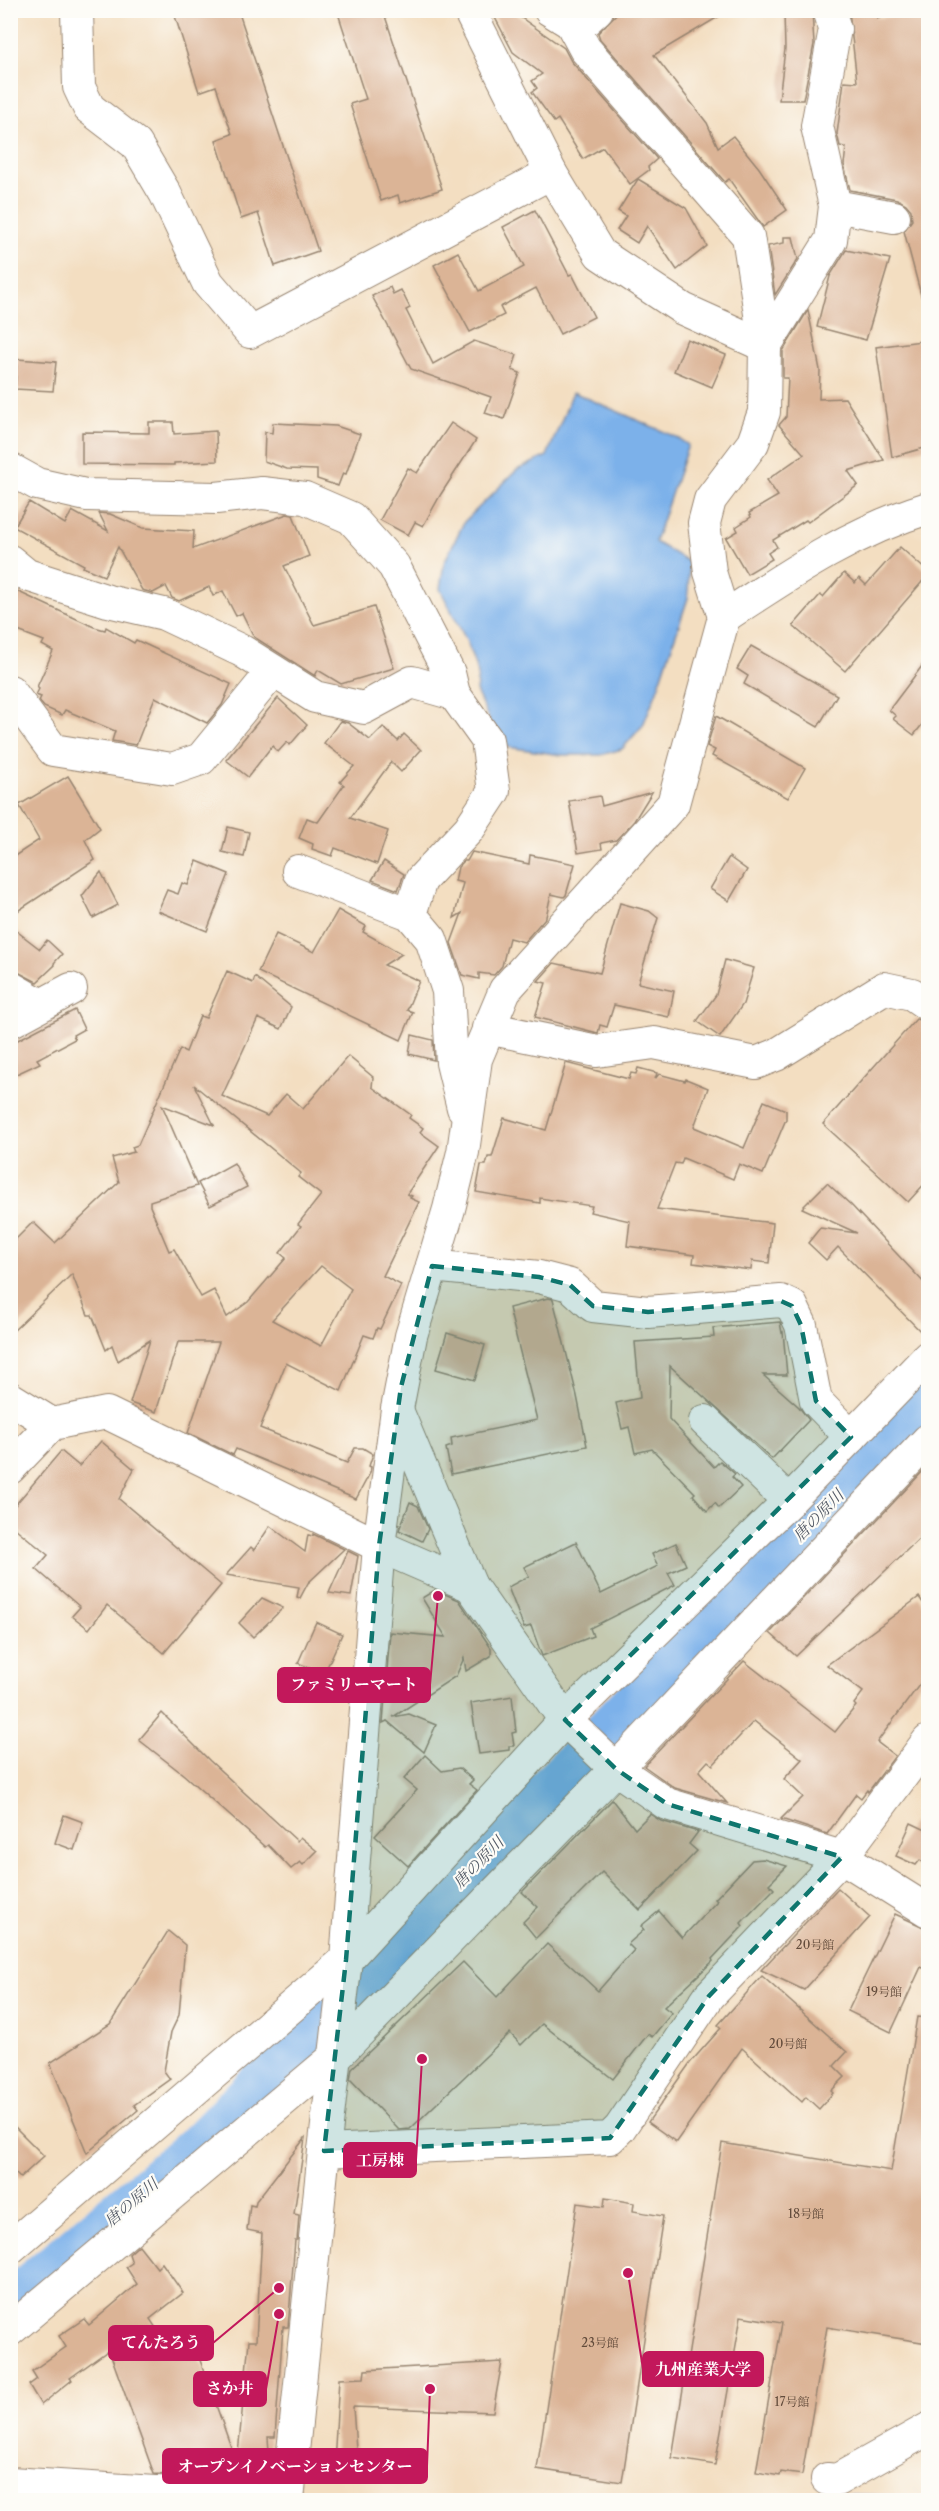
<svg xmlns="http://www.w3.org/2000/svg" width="939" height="2511" viewBox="0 0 939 2511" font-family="'Libre Caslon Text','Noto Serif JP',serif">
<rect width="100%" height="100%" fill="#fdfcf7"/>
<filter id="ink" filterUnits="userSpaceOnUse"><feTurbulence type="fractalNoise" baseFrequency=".0167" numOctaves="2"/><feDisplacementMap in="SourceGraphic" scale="12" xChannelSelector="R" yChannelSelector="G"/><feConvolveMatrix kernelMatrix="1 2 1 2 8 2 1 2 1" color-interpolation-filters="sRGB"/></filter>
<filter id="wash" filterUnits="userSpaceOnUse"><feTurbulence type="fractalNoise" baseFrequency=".008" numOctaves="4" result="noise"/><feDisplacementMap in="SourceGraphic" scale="24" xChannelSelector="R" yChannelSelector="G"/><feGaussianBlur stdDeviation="1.35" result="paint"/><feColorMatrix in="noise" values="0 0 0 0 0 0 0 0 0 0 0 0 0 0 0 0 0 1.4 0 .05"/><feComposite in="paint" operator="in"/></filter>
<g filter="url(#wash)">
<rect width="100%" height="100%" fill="#f3dec1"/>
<!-- water -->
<polygon fill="#7cb1ea" stroke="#5c6e84" stroke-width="1.5" points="573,392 676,437 688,445 655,542 689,562 688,598 658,688 643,725 622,749 601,755 561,755 508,747 496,735 476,691 478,674 467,642 440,589 444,563 464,522 517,470 547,456"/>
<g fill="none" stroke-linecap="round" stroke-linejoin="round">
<!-- stream -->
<polyline stroke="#7cb1ea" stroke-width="8" points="852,2498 906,2500"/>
<!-- river -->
<polyline stroke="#7cb1ea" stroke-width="46" points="10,2303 203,2142 928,1403"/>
</g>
<g id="blocks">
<!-- building -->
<g fill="#dbb496" fill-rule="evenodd">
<polygon points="191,10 238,10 318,251 275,266 258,213 241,219 216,140 232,134 216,86 199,92 175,16"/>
<polygon points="337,10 383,10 442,189 400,203 398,195 381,201 350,104 366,99"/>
<polygon points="491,10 510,10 564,48 571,61 657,159 648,167 649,170 630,184 603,147 583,159 558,119 554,122 532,92 537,88 532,81 542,74 513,52"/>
<polygon points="620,10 730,10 654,55 707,123 718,147 733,136 759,168 787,210 763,227 729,179 725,182 600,39 598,33"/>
<polygon points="849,10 877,10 877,18 928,12 928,298 922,299 904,231 912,220 911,210 906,204 897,199 850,190 844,165 846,147 840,146 837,134 844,81 857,82"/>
<polygon points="812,11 814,44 803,100 779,100 785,49 784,12"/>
<polygon points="638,179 686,208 707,246 677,270 647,226 637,243 617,230 626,216 618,211"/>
<polygon points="535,210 569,275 572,274 594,317 560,334 536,288 500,307 504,315 470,332 434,265 458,252 479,291 524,267 503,227"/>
<polygon points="784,237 793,237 798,259 775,295 768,246 784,243"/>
<polygon points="846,250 890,259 866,340 817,327 830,276"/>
<polygon points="390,287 393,294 401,290 410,308 406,310 433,364 474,341 517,355 512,370 520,373 504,419 485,413 491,397 411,369 372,296"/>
<polygon points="808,310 820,370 819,399 845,398 884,460 848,471 858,485 808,522 806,520 773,540 777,547 768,553 772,559 747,574 726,538 738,531 736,527 751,517 749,513 778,496 767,480 804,454 779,425 786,417 788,378 783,378 783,351"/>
<polygon points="687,339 726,355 712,387 674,371"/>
<polygon points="921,341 922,350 928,349 928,447 892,457 876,347"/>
<polygon points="17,359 56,362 53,391 15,389"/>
<polygon points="149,422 173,422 174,434 216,431 217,461 174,463 174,465 82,464 82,432 149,433"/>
<polygon points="273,423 336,426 360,434 346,474 343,473 338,486 317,479 317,470 287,469 264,461 265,432 272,433"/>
<polygon points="451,423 476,440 441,494 423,526 415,522 408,535 380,520 408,468 417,473"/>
<polygon points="29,502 65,524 72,511 108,531 99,513 110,514 143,528 194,531 193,549 287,514 293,515 309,556 284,566 314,625 374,607 394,668 341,684 318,670 315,676 254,637 242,613 236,616 223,591 213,596 209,587 179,601 172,598 166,586 153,593 142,590 118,547 104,576 83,567 84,565 14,527"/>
<polygon points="900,547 928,572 928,575 845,671 793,626 820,595 823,597 844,573 855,583 859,578 866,585"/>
<polygon points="10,588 94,627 105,630 106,627 134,643 136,640 231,684 222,705 207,723 155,697 136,745 112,741 115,731 65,710 62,715 44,707 39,701 41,697 36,695 39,689 37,687 53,651 42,645 44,641 10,628"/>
<polygon points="751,646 837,695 818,727 744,684 748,676 737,669"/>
<polygon points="928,658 928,717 914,735 893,719 896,716 889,710"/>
<polygon points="278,698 307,725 290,745 287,742 278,752 272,746 248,777 226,760"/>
<polygon points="716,716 805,768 788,798 712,756 715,750 707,746"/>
<polygon points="340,721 348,723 370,740 383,727 398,741 404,734 421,750 401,772 391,762 350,818 388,831 377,864 335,848 332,856 312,849 313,844 299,838 307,818 318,822 344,785 340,782 354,766 324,743"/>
<polygon points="68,776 100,828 85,840 95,860 10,916 10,859 39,840 19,805"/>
<polygon points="652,792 634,821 616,840 601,843 602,849 578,853 569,801 600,796 602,806"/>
<polygon points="228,827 249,832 244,857 222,852"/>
<polygon points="472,852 529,864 530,855 575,864 566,895 564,897 551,894 546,917 524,942 509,938 502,966 494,975 479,973 479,979 462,975 451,943 462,913 454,918 463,883 455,881 458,867 464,861 467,861"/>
<polygon points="729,857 747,870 729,901 710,889"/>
<polygon points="197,861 229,874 207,931 158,911 167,890 178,894 182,883 188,885"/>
<polygon points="384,861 404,874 398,890 372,880"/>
<polygon points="101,872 118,905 93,918 82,896"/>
<polygon points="620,903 649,911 658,918 638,983 674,991 669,1017 614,1005 607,1027 600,1025 598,1033 535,1017 546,983 538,981 554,963 600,973"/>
<polygon points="338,910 366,926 363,932 402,954 384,965 419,981 407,1010 413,1012 401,1040 258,972 276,934 314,952"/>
<polygon points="10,926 40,949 47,940 62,954 54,963 55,965 37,982 10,968"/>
<polygon points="725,960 754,968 743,1004 720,1037 697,1021 716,995"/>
<path d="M227,971L253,983L255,977L291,1007L281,1029L258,1018L222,1096L267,1116L286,1094L303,1109L348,1056L373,1077L372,1087L411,1115L409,1118L423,1128L420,1132L439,1146L407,1194L412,1196L410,1198L419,1202L383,1276L401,1285L380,1329L377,1328L373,1338L364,1335L341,1391L286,1363L260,1428L347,1463L355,1448H363L373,1454L369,1466L371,1467L370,1473L356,1499L236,1449L233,1455L188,1433L219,1342H178L156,1412L130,1403L150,1340L118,1361L112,1345L106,1350L92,1315H88L72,1274L10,1334V1245L33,1222L55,1243L119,1182L112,1158L134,1152L132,1147L138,1145L180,1049L186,1052L200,1016L206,1018ZM194,1085L301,1173L298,1177L321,1195L298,1224L301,1226L280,1253L286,1258L248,1302L227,1317L214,1290L201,1297L174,1249L169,1251L150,1206V1201L197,1186L162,1105L214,1125ZM321,1266L351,1289L321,1346L272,1320Z"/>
<polygon points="75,1010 84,1029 73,1035 75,1039 37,1059 40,1063 10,1077 10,1044"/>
<polygon points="916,1019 928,1023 928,1180 908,1202 823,1124"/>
<polygon points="412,1035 433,1040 434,1060 409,1054"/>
<polygon points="566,1063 629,1079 631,1073 636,1074 638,1068 657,1073 655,1079 659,1074 685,1081 686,1079 708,1088 694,1127 744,1148 764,1101 786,1110 786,1119 763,1174 739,1164 733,1179 683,1158 681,1164 675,1163 657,1209 773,1223 769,1263 752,1261 751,1270 693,1263 694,1255 627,1246 630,1221 590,1212 592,1206 540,1198 540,1203 476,1192 481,1165 486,1165 488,1157 492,1157 504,1118 546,1130"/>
<polygon points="234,1163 247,1187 210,1206 198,1183"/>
<polygon points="827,1183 851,1205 928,1287 928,1339 838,1247 826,1260 808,1243 820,1228 857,1233 802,1208"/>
<polygon points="548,1298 553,1299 577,1396 587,1446 451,1474 446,1448 452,1446 451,1438 537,1420 509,1308"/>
<polygon points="780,1322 782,1333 783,1332 787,1375 763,1375 799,1407 809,1420 772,1459 670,1366 669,1419 714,1467 720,1461 735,1474 732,1477 741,1487 719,1508 715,1503 707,1511 693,1495 695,1493 652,1449 635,1453 629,1427 622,1429 616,1403 640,1398 635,1342 714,1337 713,1328"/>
<polygon points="447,1333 485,1345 475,1380 436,1369"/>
<polygon points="101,1441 134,1469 119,1499 221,1585 164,1653 107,1605 89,1629 72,1616 80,1607 36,1569 48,1555 10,1524 10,1511 61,1451 79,1466"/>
<polygon points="928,1466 928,1530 796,1656 770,1633"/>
<polygon points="410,1502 418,1506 428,1529 422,1541 399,1530"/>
<polygon points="270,1526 305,1552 308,1535 313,1536 313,1534 344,1549 308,1583 300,1598 297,1597 299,1587 226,1575 251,1547 254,1550"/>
<polygon points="576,1542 601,1594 658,1566 652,1554 676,1543 686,1565 668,1573 675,1585 590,1628 593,1636 542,1656 531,1626 524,1628 508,1587 529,1576 524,1567"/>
<polygon points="348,1551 358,1556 351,1596 329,1593"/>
<polygon points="435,1590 459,1600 491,1648 491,1656 466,1671 464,1658 456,1676 393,1717 409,1714 436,1725 424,1752 387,1721 383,1723 390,1632 446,1637 422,1598"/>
<polygon points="919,1597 928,1610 928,1673 877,1742 895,1756 868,1792 867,1790 861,1798 856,1794 827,1834 781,1819 803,1797 784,1779 802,1759 754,1721 713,1765 708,1761 699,1771 727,1803 675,1788 644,1766 744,1661 835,1732 856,1706 854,1704 863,1692 827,1665"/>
<polygon points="262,1598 283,1608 253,1637 239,1623"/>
<polygon points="316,1622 342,1634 324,1674 298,1663"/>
<polygon points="512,1696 516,1732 512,1733 514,1746 509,1746 509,1750 479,1754 471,1703"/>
<polygon points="162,1713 210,1761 297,1841 300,1837 317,1851 303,1865 300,1862 291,1869 268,1845 265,1847 184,1775 139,1740"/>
<polygon points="425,1755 442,1771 459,1768 473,1780 469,1784 477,1790 408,1866 375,1836 417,1790 404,1779"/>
<polygon points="612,1800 635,1829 650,1814 661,1821 698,1832 689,1844 697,1851 640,1910 602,1872 536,1938 523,1922 538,1907 522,1892"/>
<polygon points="64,1815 83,1822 74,1850 55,1843"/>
<polygon points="911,1823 928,1831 928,1866 920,1860 916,1865 896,1856"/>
<polygon points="763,1859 787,1866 769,1884 774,1889 741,1923 743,1926 712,1959 713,1961 664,2007 672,2013 652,2037 648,2034 613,2079 542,2024 521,2045 510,2033 410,2129 399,2130 350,2079 352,2068 463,1962 497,1997 547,1944 598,1991 634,1950 628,1944 644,1930 641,1926 659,1911 682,1938 717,1901 715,1899 752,1860"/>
<polygon points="838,1888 870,1917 804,1990 761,1970"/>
<polygon points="895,1914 928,1929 928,1970 921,1967 891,2032 848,2011"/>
<polygon points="168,1931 185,1945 179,2015 171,2032 164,2071 170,2079 134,2105 138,2110 87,2153 50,2063 110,2024"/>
<polygon points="762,1976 847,2052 834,2066 845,2077 831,2091 833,2093 819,2109 806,2097 802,2102 742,2048 676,2142 648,2122 690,2063 721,2028 718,2025"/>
<polygon points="917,2017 928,2018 928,2343 827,2327 802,2475 781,2472 780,2476 756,2472 782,2323 741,2316 715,2465 672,2458 722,2143 891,2171"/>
<polygon points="10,2122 44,2156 20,2178 10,2168"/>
<polygon points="305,2138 294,2214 299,2215 297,2240 295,2240 288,2327 283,2327 275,2437 268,2437 271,2481 221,2478 220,2456 169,2475 154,2474 109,2350 70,2378 72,2380 41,2405 29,2385 37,2379 32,2371 66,2347 59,2336 84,2319 89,2325 137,2284 126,2267 132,2263 129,2254 139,2245 157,2268 162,2263 183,2293 150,2319 169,2348 183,2343 185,2353 196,2349 237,2464 249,2341 256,2341 262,2233 247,2230 250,2205 255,2206 256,2201"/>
<polygon points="605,2198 634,2203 633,2211 663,2216 622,2482 537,2469 577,2203 604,2207"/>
<polygon points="502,2362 493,2412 353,2407 357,2463 334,2463 339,2379 364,2378 365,2370"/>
</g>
</g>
</g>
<g filter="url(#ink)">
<use href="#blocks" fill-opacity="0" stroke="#978470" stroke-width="1.5"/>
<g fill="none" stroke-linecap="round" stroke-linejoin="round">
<!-- minor casing -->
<g stroke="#978470" stroke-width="34">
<g id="minor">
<polyline points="77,10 79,87 89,108 136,144 165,193 208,283 250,332 551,173"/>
<polyline points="469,10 551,173 600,254 683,309 765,346"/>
<polyline points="575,30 597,10"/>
<polyline points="835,206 894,217"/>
<polyline points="765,346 831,240 835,206 817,126 835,29 829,10"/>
<polyline points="10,469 37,484 86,495 216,498 262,493 305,498 351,518 394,566 449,673 454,694"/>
<polyline points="10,561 27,575 108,601 164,614 242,651 315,697 364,708 412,682 454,694 487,740 494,791 469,829 421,880 410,914"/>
<path d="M724,617C791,573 851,532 928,508"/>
<polyline points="10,691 53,750 172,769 201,759 273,671"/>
<polyline points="298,871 410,914 431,939 448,991 452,1063 463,1108"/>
<polyline points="10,987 39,1004"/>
<polyline points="10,1022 71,989"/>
<polyline points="488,1028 597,1051 654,1043 756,1063 776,1055 884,988 912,994 928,1005"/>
<polyline points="432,1266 539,1277 570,1285 593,1306 648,1312 781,1301 792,1306 801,1325 816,1401 851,1437"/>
<polyline points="10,1398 52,1424"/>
<polyline points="397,1410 471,1586 565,1720 616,1769 667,1804 842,1857 928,1911"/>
<polyline points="705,1421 789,1501"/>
<polyline points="10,1468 52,1424 107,1413 379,1546 471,1586"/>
<polyline points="324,2151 610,2138 620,2128 709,1996 842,1857 928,1741"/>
<polyline points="10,2248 346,1960 565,1720 789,1501 928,1357"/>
<polyline points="10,2330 335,2057 616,1769 928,1440"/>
<polyline points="827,2479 837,2480 928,2429"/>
<polyline points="10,2483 287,2500"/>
<polyline points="288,2500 324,2151 346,1960 379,1546 397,1409 411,1336 449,1209 463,1152 476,1059 505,990 673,804 724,617 710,572 704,523 710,500 753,443 764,412 765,346 748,236 585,49 571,23 550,10"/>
</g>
</g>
<!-- minor -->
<use href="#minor" stroke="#fff" stroke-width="32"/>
</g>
</g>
<!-- marked area -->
<path fill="#0f766e" fill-opacity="0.2" stroke="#0f766e" stroke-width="4.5" stroke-dasharray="12 8" stroke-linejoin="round" d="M432,1266L539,1277L570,1285L593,1306L648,1312L781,1301L792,1306L801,1325L816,1401L851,1437L565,1720L616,1769L667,1804L842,1857L709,1996L610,2138L324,2151L346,1960L379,1546L401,1387Z"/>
<g text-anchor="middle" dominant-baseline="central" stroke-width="4.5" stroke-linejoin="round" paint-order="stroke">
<!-- number labels -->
<g font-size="12" fill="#634c3c">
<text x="815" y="1944">20号館</text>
<text x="884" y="1991">19号館</text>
<text x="788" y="2043">20号館</text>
<text x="806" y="2213">18号館</text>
<text x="600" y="2342">23号館</text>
<text x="792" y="2401">17号館</text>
</g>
<!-- water labels -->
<g font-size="16" font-style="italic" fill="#525965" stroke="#fdfcf7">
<text transform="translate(818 1515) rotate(-46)">唐の原川</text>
<text transform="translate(478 1862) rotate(-46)">唐の原川</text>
<text transform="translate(131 2202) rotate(-40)">唐の原川</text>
</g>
</g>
<!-- callouts -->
<path fill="none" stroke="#c2185b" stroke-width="2" d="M438 1596L430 1685M422 2059L416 2160M279 2288L213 2343M628 2273L643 2369M279 2314L266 2389M430 2389L427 2466"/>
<g fill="#c2185b" stroke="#fdfcf7" stroke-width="2">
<circle cx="438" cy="1596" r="6"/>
<circle cx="422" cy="2059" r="6"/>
<circle cx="279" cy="2288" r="6"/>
<circle cx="628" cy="2273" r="6"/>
<circle cx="279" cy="2314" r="6"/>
<circle cx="430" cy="2389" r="6"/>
</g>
<g fill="#c2185b" stroke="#c2185b" stroke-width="2">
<rect x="278" y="1668" width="152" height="34" rx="6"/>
<rect x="344" y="2143" width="72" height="34" rx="6"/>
<rect x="109" y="2326" width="104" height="34" rx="6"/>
<rect x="643" y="2352" width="120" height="34" rx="6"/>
<rect x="194" y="2372" width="72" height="34" rx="6"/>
<rect x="163" y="2449" width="264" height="34" rx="6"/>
</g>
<g font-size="16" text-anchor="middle" font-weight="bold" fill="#fff">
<text x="354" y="1690">ファミリーマート</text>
<text x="380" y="2166">工房棟</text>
<text x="161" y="2348">てんたろう</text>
<text x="703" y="2375">九州産業大学</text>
<text x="230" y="2394">さか井</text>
<text x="295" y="2472">オープンイノベーションセンター</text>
</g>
<!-- margin -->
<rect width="939" height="2511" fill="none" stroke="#fdfcf7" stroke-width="36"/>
</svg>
